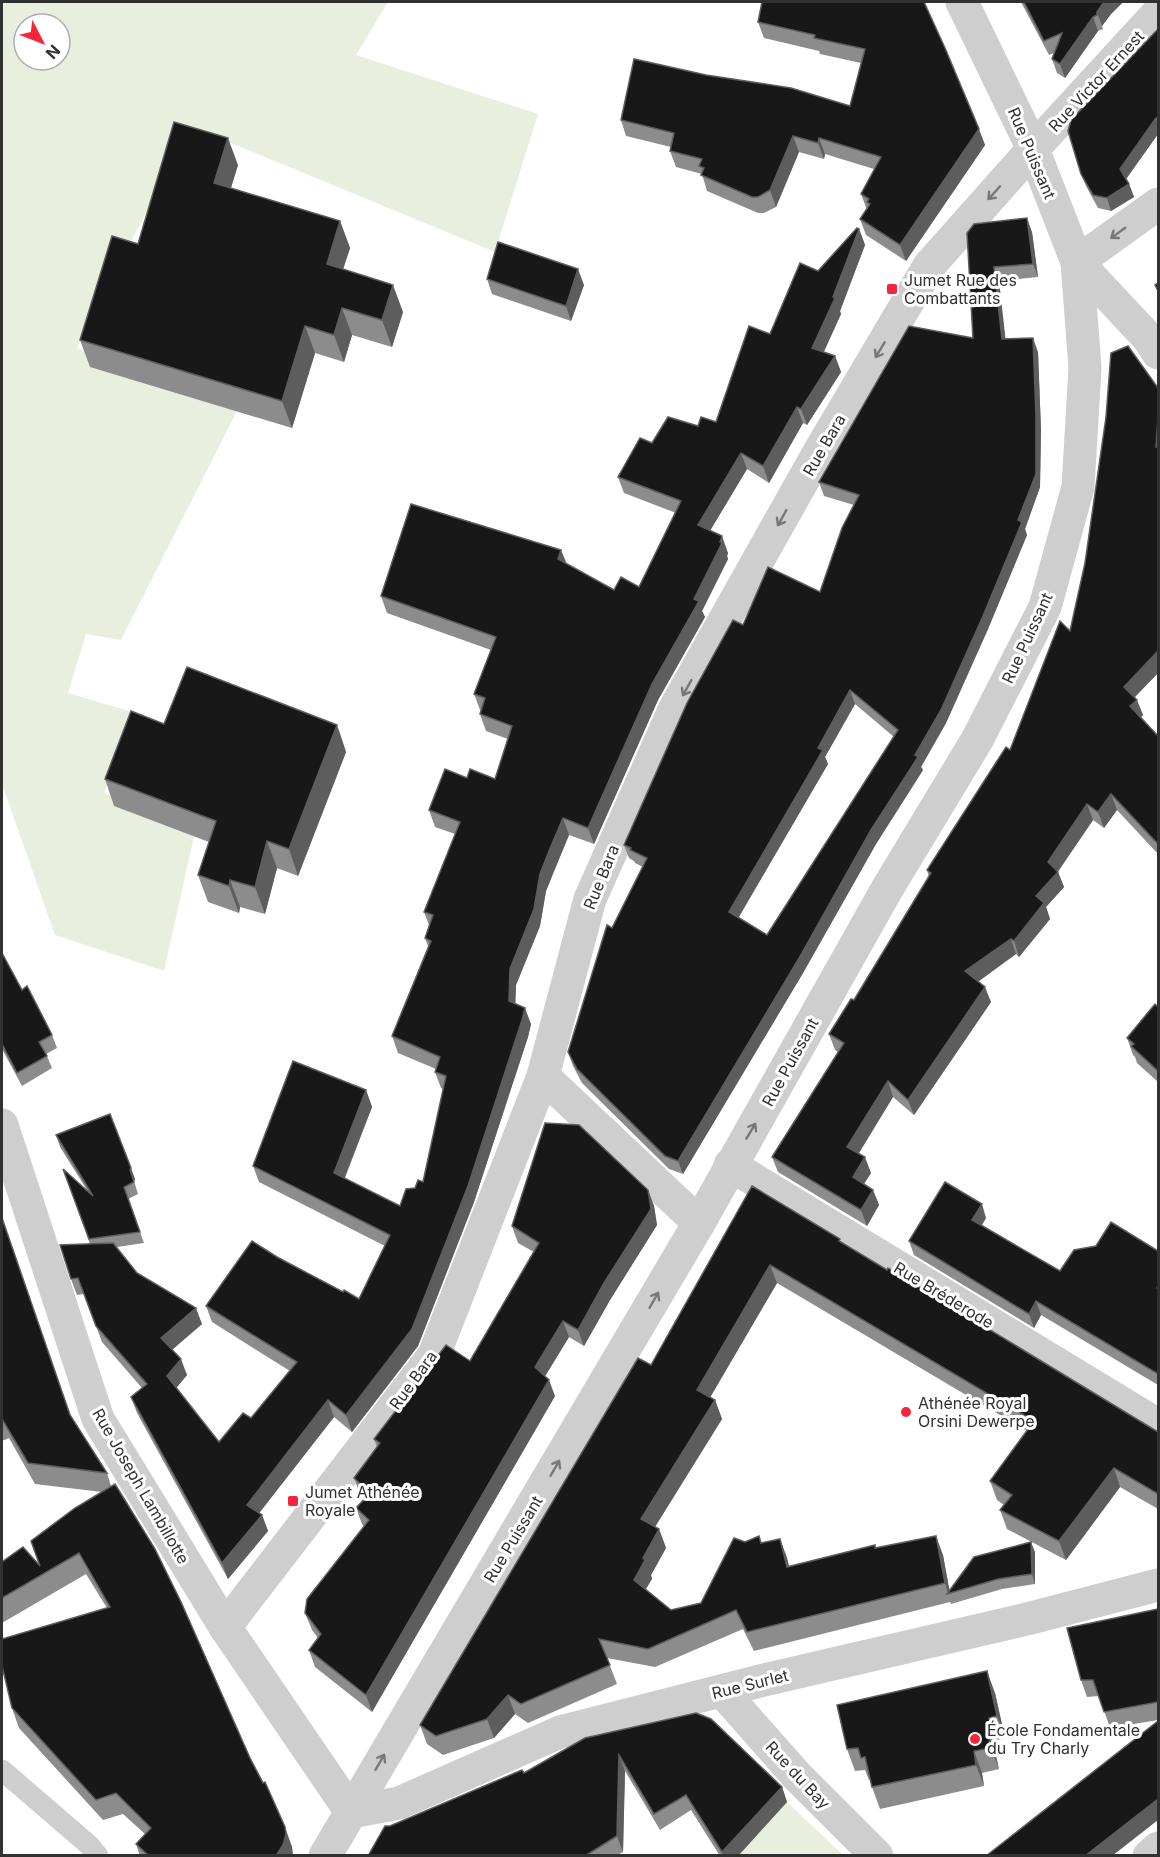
<svg xmlns="http://www.w3.org/2000/svg" width="1160" height="1857" viewBox="0 0 1160 1857" font-family="Inter,sans-serif">
<rect width="100%" height="100%" fill="#fff"/>
<!-- green -->
<g fill="#e8efde" fill-rule="evenodd">
<path d="M2,2H388L356,55L538,114L495,252L190,126L77,348L239,407L121,640L86,634L68,693L132,712L104,793L195,832L164,971L55,935L2,784ZM24,24H60V60H24Z"/>
<polygon points="787,1802 843,1855 738,1856"/>
</g>
<g fill="none" stroke-linecap="round" stroke-linejoin="round">
<!-- lane -->
<polyline stroke="#cecece" stroke-width="21" points="2,1770 89,1845 98,1856"/>
<!-- street -->
<g stroke="#cecece" stroke-width="33">
<polyline points="1077,262 1149,339 1158,353"/>
<polyline points="1077,262 1158,204"/>
<polyline points="543,1076 699,1223"/>
<polyline points="2,1125 98,1419 225,1627 351,1812"/>
<polyline points="730,1165 1158,1425"/>
<polyline points="225,1627 434,1355 543,1076 590,899 675,708 819,452 929,266 1033,149 1158,13"/>
<polyline points="722,1691 797,1776 877,1856"/>
<polyline points="351,1812 399,1803 560,1732 764,1680 1027,1619 1158,1585"/>
<polyline points="325,1856 699,1223 887,889 977,740 1045,607 1078,487 1085,368 1077,262 1033,149 962,2"/>
<polyline points="1149,1856 1158,1848"/>
</g>
</g>
<!-- wall -->
<g fill="#8c8c8c" fill-rule="evenodd">
<polygon points="924,2 985,145 906,261 866,235 860,219 867,210 861,194 874,169 825,154 824,159 799,152 776,207 764,213 758,213 707,191 702,174 676,167 670,151 671,147 626,136 621,120 850,106 861,63 820,54 819,51 764,38 758,22"/>
<polygon points="1021,2 1123,2 1111,14 1102,26 1103,29 1098,31 1065,78 1057,73 1052,59 1054,53 1049,55"/>
<polygon points="1158,29 1158,134 1126,179 1129,184 1134,197 1111,211 1098,208 1086,186 1081,174"/>
<polygon points="238,165 231,188 340,221 350,248 343,269 403,312 392,347 352,335 344,362 315,353 292,428 90,367 80,340 138,244"/>
<polygon points="859,229 865,245 840,311 841,314 824,352 835,356 841,372 807,425 803,423 769,483 747,469 710,530 728,553 727,556 728,559 702,611 705,617 658,700 594,844 569,835 555,868 546,891 540,926 516,985 515,1003 531,1024 528,1037 474,1202 418,1346 352,1432 334,1417 259,1513 262,1515 268,1531 228,1579 137,1413 131,1397 142,1388 102,1342 84,1294 77,1295 71,1279 90,1244 67,1180 87,1190 60,1147 56,1135 135,1179 134,1181 138,1194 128,1199 144,1243 117,1247 137,1273 202,1324 172,1350 187,1375 176,1388 219,1442 251,1418 290,1371 212,1322 206,1306 277,1257 343,1292 359,1299 385,1246 259,1182 253,1166 366,1090 372,1107 345,1178 400,1206 415,1188 423,1182 443,1089 441,1088 435,1072 436,1069 398,1053 392,1036 428,946 425,938 429,925 424,912 455,834 435,827 429,810 467,778 495,779 508,739 486,731 480,714 481,711 480,710 474,694 491,650 387,613 381,596 561,550 567,564 614,590 639,587 676,513 624,493 618,477 652,443 698,426 716,422 770,334 818,271"/>
<path d="M1032,232L1038,277L999,281L1005,339L1038,352L1041,430L1040,487L1025,529L1027,535L988,629L946,723L921,767L923,770L876,844L803,973L683,1174L669,1169L582,1083L573,1066L568,1052L612,928L643,867L635,863L634,861L629,858L624,845L743,625L820,592L854,505L824,496L819,482L973,338L967,233ZM855,704L894,737L767,935L739,917L828,764L825,757Z"/>
<polygon points="487,279 584,285 571,321 492,294"/>
<polygon points="1070,631 1158,673 1135,697 1143,715 1141,717 1158,736 1158,854 1117,810 1104,828 1093,820 1058,872 1064,887 1046,907 1050,919 1019,957 1016,954 978,981 991,1002 914,1115 893,1097 858,1153 871,1173 864,1184 873,1190 879,1205 867,1226 778,1172 772,1157 838,1052 835,1050 829,1034 854,1000 929,877 927,870 1010,750"/>
<polygon points="164,724 337,725 346,752 298,876 277,868 265,914 240,907 239,913 208,902 198,875 209,842 114,806 105,779"/>
<polygon points="2,953 22,990 52,1035 57,1048 46,1054 52,1068 22,1086 2,1049"/>
<polygon points="1158,1007 1158,1082 1137,1063 1135,1057 1133,1055 1127,1038"/>
<polygon points="752,1186 842,1243 1158,1432 1158,1509 1120,1487 1066,1560 1007,1529 1000,1510 1004,1505 997,1500 990,1481 1027,1431 777,1283 710,1397 715,1400 722,1419 655,1527 659,1529 666,1548 651,1575 652,1579 646,1589 671,1610 701,1603 745,1542 762,1543 780,1539 787,1558 789,1566 875,1545 876,1548 943,1555 949,1590 1035,1552 1035,1584 1002,1589 951,1604 950,1602 754,1651 743,1629 655,1667 607,1658 617,1684 528,1723 515,1714 494,1738 443,1755 427,1744 420,1725 651,1365"/>
<polygon points="648,1190 654,1206 657,1225 610,1300 584,1346 569,1337 545,1376 555,1396 372,1712 315,1667 309,1650 318,1638 312,1630 305,1613 364,1526 362,1524 356,1508 365,1499 360,1494 354,1478 377,1447 374,1439 470,1361 534,1252 518,1243 512,1226"/>
<polygon points="2,1218 71,1416 107,1473 111,1486 250,1758 292,1847 293,1856 140,1856 136,1844 145,1834 123,1814 103,1820 19,1728 12,1708 107,1608 86,1574 2,1623 2,1562 40,1566 102,1492 35,1484 9,1438 2,1441"/>
<polygon points="986,1218 982,1225 1060,1271 1158,1251 1158,1385 1041,1315 1034,1328 914,1255 909,1241"/>
<polygon points="1158,1609 1158,1720 1110,1728 1099,1696 1087,1697 1081,1680"/>
<polygon points="995,1693 1005,1738 997,1740 999,1751 995,1752 999,1769 982,1773 984,1786 880,1809 872,1787 870,1779 869,1780 865,1770 855,1771 847,1749"/>
<polygon points="585,1738 782,1787 787,1802 738,1856 720,1856 691,1810 660,1830 625,1771 623,1852 616,1856 368,1856 390,1826 524,1773"/>
</g>
<!-- shaded-wall -->
<g fill="#5d5d5d">
<polygon points="1104,2 1123,2 1111,14 1102,26 1103,29 1097,12"/>
<polygon points="1093,17 1098,31 1065,78 1060,64"/>
<polygon points="1156,118 1158,124 1158,134 1124,182 1120,169"/>
<polygon points="979,129 985,145 906,261 900,245"/>
<polygon points="793,136 799,152 776,207 770,190"/>
<polygon points="228,138 238,165 224,210 214,183"/>
<polygon points="819,138 825,154 824,159 818,143"/>
<polygon points="1129,184 1134,197 1111,211 1107,198"/>
<polygon points="1027,218 1032,232 1038,277 1033,264"/>
<polygon points="340,221 350,248 336,291 327,264"/>
<polygon points="859,229 865,245 840,311 841,314 818,364 812,348 833,297"/>
<polygon points="994,267 999,281 1007,352 1002,339"/>
<polygon points="578,269 584,285 571,321 566,306"/>
<polygon points="393,285 403,312 392,347 382,320"/>
<polygon points="342,308 352,335 344,362 334,335"/>
<polygon points="305,326 315,353 292,428 282,401"/>
<polygon points="1033,338 1038,352 1041,430 1040,487 1025,529 1027,535 988,629 946,723 921,767 923,770 876,844 803,973 683,1174 678,1161 915,755 1018,520"/>
<polygon points="835,356 841,372 807,425 801,409"/>
<polygon points="797,407 803,423 769,483 763,466"/>
<polygon points="1158,418 1158,452 1156,447"/>
<polygon points="741,453 747,469 704,541 698,525"/>
<polygon points="722,536 728,553 727,556 728,559 702,611 705,617 658,700 594,844 588,828 652,684 694,599"/>
<polygon points="561,550 567,566 558,559"/>
<polygon points="1158,651 1158,673 1130,702 1124,687"/>
<polygon points="850,690 855,704 825,757 828,764 734,925 729,912"/>
<polygon points="1137,700 1143,715 1136,722 1130,706"/>
<polygon points="337,725 346,752 298,876 289,849"/>
<polygon points="1111,794 1117,810 1104,828 1098,812"/>
<polygon points="1087,804 1093,820 1056,874 1058,872 1064,887 1046,907 1050,919 1019,957 1014,941 1036,896 1048,862"/>
<polygon points="563,818 569,835 546,891 540,926 516,985 515,1017 509,1001 510,969 540,874"/>
<polygon points="267,841 277,868 265,914 255,887"/>
<polygon points="230,880 240,907 239,913 229,886"/>
<polygon points="1011,939 1016,954 971,987 965,971"/>
<polygon points="985,987 991,1002 914,1115 908,1100"/>
<polygon points="525,1008 531,1024 528,1037 474,1202 418,1346 352,1432 346,1415"/>
<polygon points="888,1081 893,1097 853,1163 847,1147"/>
<polygon points="366,1090 372,1107 340,1189 334,1173"/>
<polygon points="865,1157 871,1173 858,1193 853,1177"/>
<polygon points="131,1168 135,1179 134,1181 130,1170"/>
<polygon points="648,1190 654,1206 657,1225 610,1300 584,1346 578,1330"/>
<polygon points="873,1190 879,1205 867,1226 861,1210"/>
<polygon points="982,1204 986,1218 977,1233 972,1220"/>
<polygon points="770,1265 777,1283 704,1408 697,1390"/>
<polygon points="1036,1301 1041,1315 1034,1328 1029,1314"/>
<polygon points="196,1308 202,1324 167,1354 161,1338"/>
<polygon points="563,1321 569,1337 541,1383 535,1367"/>
<polygon points="181,1359 187,1375 173,1392 167,1376"/>
<polygon points="549,1380 555,1396 372,1712 366,1695"/>
<polygon points="328,1400 334,1417 253,1521 247,1505"/>
<polygon points="715,1400 722,1419 648,1538 641,1519"/>
<polygon points="1114,1468 1120,1487 1066,1560 1059,1541"/>
<polygon points="262,1515 268,1531 228,1579 222,1563"/>
<polygon points="659,1529 666,1548 651,1575 652,1579 640,1598 634,1580 643,1558"/>
<polygon points="936,1536 943,1555 950,1593 948,1593 945,1583"/>
<polygon points="780,1539 787,1558 793,1586 787,1567"/>
<polygon points="1031,1542 1035,1552 1035,1584 1032,1574"/>
<polygon points="987,1671 995,1693 1005,1738 997,1716"/>
<polygon points="508,1695 515,1714 494,1738 487,1719"/>
<polygon points="989,1718 997,1740 999,1751 991,1729"/>
<polygon points="987,1730 995,1752 999,1769 991,1748"/>
<polygon points="974,1751 982,1773 984,1786 976,1765"/>
<polygon points="619,1755 625,1771 623,1852 617,1836"/>
<polygon points="782,1787 787,1802 738,1856 723,1856 722,1852"/>
<polygon points="1158,1799 1158,1820 1112,1856 1085,1856"/>
<polygon points="285,1827 292,1847 293,1856 276,1856"/>
</g>
<!-- building -->
<g fill="#181818" stroke="#5d5d5d" stroke-width="1.5" fill-rule="evenodd">
<polygon points="762,2 924,2 945,48 979,129 900,245 860,219 870,204 867,202 869,199 861,194 881,157 819,138 818,143 793,136 770,190 758,197 752,197 701,175 704,168 699,166 702,159 670,151 674,133 621,120 634,59 706,75 791,88 850,106 865,49 814,38 815,35 758,22"/>
<polygon points="1024,2 1104,2 1097,12 1097,15 1093,17 1060,64 1052,59 1062,33 1044,41"/>
<polygon points="1158,29 1158,118 1156,118 1120,169 1129,184 1107,198 1093,195 1081,174 1068,131 1071,120"/>
<polygon points="174,122 228,138 214,183 340,221 327,264 393,285 382,320 342,308 334,335 305,326 282,401 80,340 112,236 138,244"/>
<path d="M1027,218L1033,264L994,267L1002,339L1033,338L1036,416V474L1018,520L1022,522L983,616L941,710L915,755L918,757L871,830L798,960L678,1161L665,1156L577,1069L568,1052L607,925L612,928L647,858L630,850L631,848L624,845L687,703L733,620L743,625L768,567L820,592L842,528L859,495L819,482L909,326L973,338L967,233L974,224ZM850,690L898,730L767,935L729,912L823,750L818,748Z"/>
<polygon points="857,228 859,229 833,297 835,298 812,348 835,356 801,409 797,407 763,466 741,453 698,525 722,536 720,542 722,543 694,599 699,601 652,684 588,828 563,818 549,851 540,874 534,909 510,969 509,1001 525,1008 522,1020 468,1186 412,1329 346,1415 328,1400 247,1505 262,1515 222,1563 131,1397 147,1384 96,1326 78,1278 71,1279 60,1245 113,1243 137,1273 196,1308 161,1338 181,1359 167,1376 219,1442 243,1413 251,1418 297,1362 206,1306 252,1241 277,1257 343,1292 344,1290 359,1299 390,1235 253,1166 293,1061 366,1090 334,1173 400,1206 406,1189 415,1188 418,1180 423,1182 446,1076 435,1072 440,1057 392,1036 431,941 425,938 433,915 424,912 460,822 429,810 445,769 467,778 470,769 495,779 512,726 480,714 485,698 474,694 496,637 381,596 411,504 561,550 558,559 614,590 621,577 639,587 681,501 618,477 640,438 652,443 668,417 698,426 701,417 716,422 749,326 770,334 800,263 818,271"/>
<polygon points="498,242 578,269 566,306 487,279"/>
<polygon points="1158,283 1158,291 1155,285"/>
<polygon points="1128,346 1158,388 1158,418 1156,447 1158,447 1158,651 1124,687 1137,700 1130,706 1158,736 1158,844 1111,794 1098,812 1087,804 1048,862 1058,872 1036,896 1044,903 1014,941 1011,939 965,971 985,987 908,1100 888,1081 847,1147 865,1157 853,1177 873,1190 861,1210 772,1157 844,1043 829,1034 851,999 854,1000 931,873 927,870 1006,747 1010,750 1060,621 1070,631 1085,563 1106,417 1111,353"/>
<polygon points="187,667 337,725 289,849 267,841 255,887 230,880 229,886 198,875 216,821 105,779 131,711 164,724"/>
<polygon points="2,953 22,990 27,986 52,1035 39,1042 47,1056 17,1073 2,1044"/>
<polygon points="1155,1004 1158,1007 1158,1071 1131,1046 1134,1044 1127,1038"/>
<polygon points="110,1114 131,1168 130,1170 134,1182 124,1187 140,1232 89,1239 63,1169 93,1196 56,1135"/>
<polygon points="545,1123 579,1125 648,1190 651,1209 604,1283 578,1330 563,1321 535,1367 549,1380 366,1695 309,1650 321,1634 305,1613 307,1599 369,1520 356,1508 370,1493 354,1478 380,1443 374,1439 446,1345 470,1361 539,1243 512,1226"/>
<polygon points="945,1182 982,1204 972,1220 1060,1271 1074,1250 1096,1246 1111,1222 1158,1251 1158,1285 1157,1288 1158,1289 1158,1374 1036,1301 1029,1314 909,1241"/>
<polygon points="752,1186 840,1239 839,1241 887,1270 888,1268 1158,1432 1158,1494 1114,1468 1059,1541 1000,1510 1012,1495 990,1481 1034,1421 770,1265 697,1390 715,1400 641,1519 659,1529 643,1558 645,1560 634,1580 671,1610 701,1603 734,1538 745,1542 759,1536 761,1543 780,1539 787,1567 875,1545 875,1548 936,1536 945,1583 747,1632 736,1610 648,1649 599,1639 610,1665 521,1704 508,1695 487,1719 436,1736 420,1725 638,1358 651,1365"/>
<polygon points="2,1218 70,1415 107,1473 28,1463 2,1419"/>
<polygon points="115,1484 155,1549 181,1602 250,1758 263,1783 265,1782 285,1827 286,1834 283,1845 276,1856 149,1856 136,1844 151,1828 116,1793 96,1800 12,1708 2,1666 2,1639 110,1607 79,1553 2,1598 2,1562 23,1547 40,1566 31,1541 75,1508"/>
<polygon points="1031,1542 1032,1574 998,1579 947,1594 974,1557"/>
<polygon points="1158,1609 1158,1702 1104,1712 1093,1680 1081,1680 1067,1628"/>
<polygon points="987,1671 997,1716 989,1718 991,1729 987,1730 991,1748 974,1751 976,1765 872,1787 865,1757 861,1758 858,1748 847,1749 837,1705"/>
<polygon points="696,1713 711,1719 782,1787 722,1852 686,1795 654,1814 619,1755 617,1836 585,1856 368,1856 385,1826 390,1826 522,1770 524,1773 585,1738"/>
<polygon points="1158,1721 1158,1799 1085,1856 986,1856"/>
</g>
<!-- one-way arrows -->
<defs><path id="oneway-shaft" d="M-6 0H5M1.5-3L5.5 0L1.5 3" fill="none" stroke-width="1.6" stroke-linecap="round" stroke-linejoin="round" transform="scale(1.5)"/></defs>
<g stroke="#787878">
<use href="#oneway-shaft" transform="translate(994 193) rotate(132)"/>
<use href="#oneway-shaft" transform="translate(1118 233) rotate(144)"/>
<use href="#oneway-shaft" transform="translate(880 350) rotate(121)"/>
<use href="#oneway-shaft" transform="translate(782 518) rotate(119)"/>
<use href="#oneway-shaft" transform="translate(687 688) rotate(119)"/>
<use href="#oneway-shaft" transform="translate(751 1131) rotate(-59)"/>
<use href="#oneway-shaft" transform="translate(654 1300) rotate(-60)"/>
<use href="#oneway-shaft" transform="translate(555 1468) rotate(-60)"/>
<use href="#oneway-shaft" transform="translate(380 1762) rotate(-60)"/>
</g>
<!-- markers -->
<g fill="#f6253c" stroke="#fff" stroke-width="2">
<rect x="886" y="283" width="12" height="12" rx="3"/>
<circle cx="906" cy="1412" r="6"/>
<rect x="287" y="1495" width="12" height="12" rx="3"/>
<circle cx="975" cy="1739" r="6"/>
</g>
<g text-anchor="middle" dominant-baseline="central" stroke-width="6" stroke-linejoin="round" paint-order="stroke">
<!-- street labels -->
<g font-size="16" fill="#313131" stroke="#fff">
<text transform="translate(1096 81) rotate(-47)">Rue Victor Ernest</text>
<text transform="translate(1032 153) rotate(67)">Rue Puissant</text>
<text transform="translate(824 445) rotate(-60)">Rue Bara</text>
<text transform="translate(1027 638) rotate(-65)">Rue Puissant</text>
<text transform="translate(601 877) rotate(-68)">Rue Bara</text>
<text transform="translate(790 1062) rotate(-61)">Rue Puissant</text>
<text transform="translate(944 1295) rotate(31)">Rue Bréderode</text>
<text transform="translate(413 1380) rotate(-54)">Rue Bara</text>
<text transform="translate(141 1486) rotate(60)">Rue Joseph Lambillotte</text>
<text transform="translate(513 1539) rotate(-59)">Rue Puissant</text>
<text transform="translate(750 1684) rotate(-14)">Rue Surlet</text>
<text transform="translate(798 1775) rotate(47)">Rue du Bay</text>
</g>
<!-- poi labels -->
<g font-size="16" fill="#313131" stroke="#fff" text-anchor="start">
<text x="904" y="280">Jumet Rue des<tspan x="904" dy="18">Combattants</tspan></text>
<text x="918" y="1403">Athénée Royal<tspan x="918" dy="18">Orsini Dewerpe</tspan></text>
<text x="305" y="1492">Jumet Athénée<tspan x="305" dy="18">Royale</tspan></text>
<text x="987" y="1730">École Fondamentale<tspan x="987" dy="18">du Try Charly</tspan></text>
</g>
</g>
<!-- border -->
<rect width="1160" height="1857" fill="none" stroke="#313131" stroke-width="6"/>
<!-- north arrow -->
<g transform="translate(42 42) rotate(132)"><circle r="28" fill="#ffffff" stroke="#adadad" stroke-width="1.5"/>
<path d="M0-4.5L10 22L0 15L-10 22Z" fill="#f6253c"/>
<text y="-9" font-size="16" font-weight="bold" text-anchor="middle" fill="#313131">N</text>
</g>
</svg>
